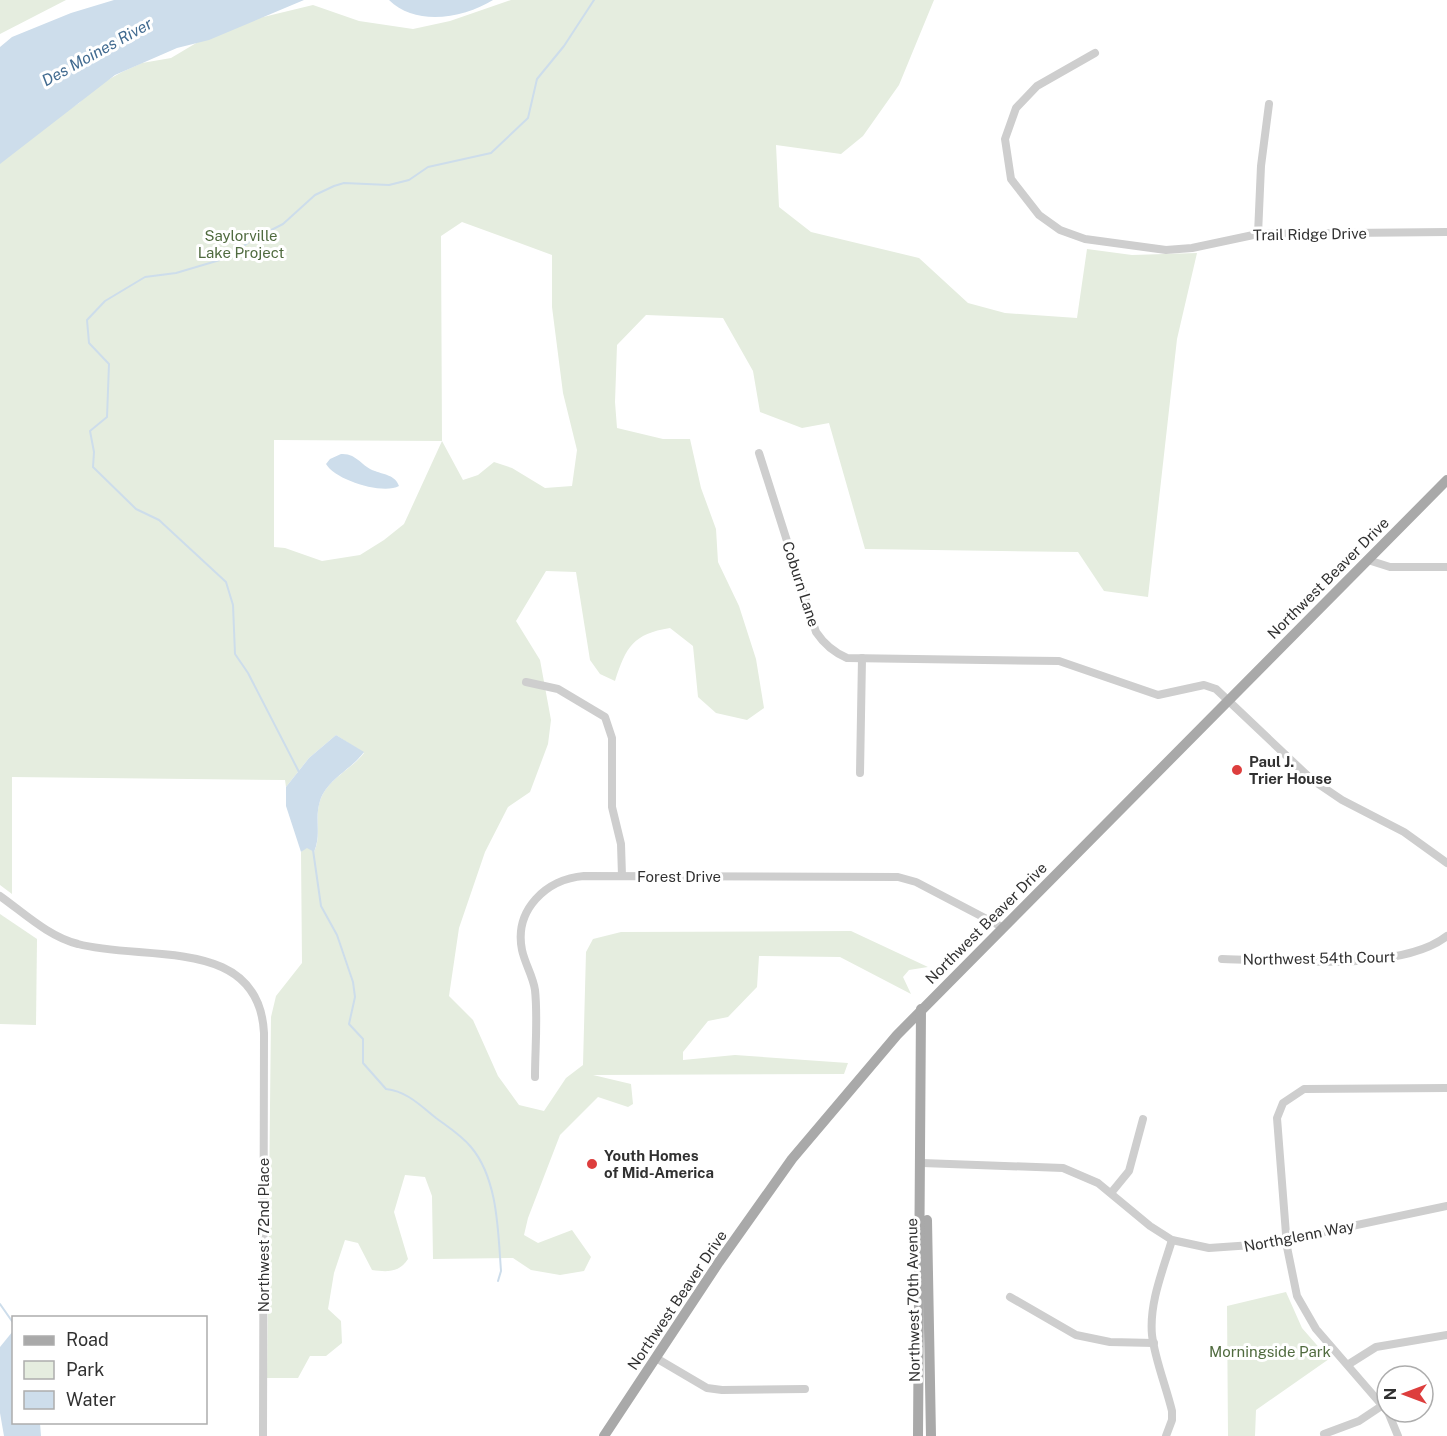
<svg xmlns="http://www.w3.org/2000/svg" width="1447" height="1436" viewBox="0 0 1447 1436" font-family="'Public Sans',sans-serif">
<rect width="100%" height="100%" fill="#fff"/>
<!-- green -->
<g fill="#e5eddf" fill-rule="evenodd">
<polygon points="0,0 66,0 0,34"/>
<path d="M511,0H934L899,85L863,136L841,154L776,145L779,207L811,232L919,258L968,303L1005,313L1077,318L1087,249L1132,255L1197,253L1177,339L1148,597L1104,591L1078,552L865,549L829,423L802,428L760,412L753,371L723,318L646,315L617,345L615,402L617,428L663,439H690L701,488L716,529L718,562L739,606L756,659L764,708L747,720L716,713L698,697L693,646L670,628C633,634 626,647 615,681L600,674L590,660L576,572L546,571L516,621L540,660L551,720L548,744L530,792L508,807L485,852L459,928L449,996L473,1020L498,1076L519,1105L544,1111L566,1078L583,1065L586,952L593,939L621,932L851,931L928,967L909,970L903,977L911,994L840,957L759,956L757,987L728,1017L708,1021L683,1052V1060L735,1055L848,1063L844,1074L593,1075L631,1084L633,1104L628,1107L598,1097L560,1135L528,1218L524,1235L538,1243L572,1230L591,1257L584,1271L560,1275L531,1270L513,1258L433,1259L432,1196L425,1177L405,1175L394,1212L408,1259C399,1273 387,1272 372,1270L358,1243L345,1240L334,1273L328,1309L341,1321L342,1343L326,1356H310L298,1378H267L271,1017L276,996L302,963L301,852L307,847L314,852C322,835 314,819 320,801C327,779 351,770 364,753L336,735L309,758L286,787L285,780L12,777V894L0,885V161L47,123L79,103L95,87L122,72L142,63L171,58L213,33L239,23L313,5L359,21L413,29L450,21ZM462,222L552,255V307L563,393L577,450L572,486L545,488L512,468L494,462L478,475L463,480L442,441L441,236ZM274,440L442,441L404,524L384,540L360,555L322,561L285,548L274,547Z"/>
<polygon points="0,914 37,939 36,1025 0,1024"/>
<polygon points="1286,1292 1302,1328 1329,1359 1256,1410 1255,1436 1228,1436 1227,1306"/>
</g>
<!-- water -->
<g fill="#cdddeb">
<polygon points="114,0 304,0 209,40 177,48 115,75 0,164 0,47 12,37 71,13"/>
<path d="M389,0H493C464,18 416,27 389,0Z"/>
<path d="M341,454C357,453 362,467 375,471C385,475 395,475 399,486C383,495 335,480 326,464L330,459Z"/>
<path d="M336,735L364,752C351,770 327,779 320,801C314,820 322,833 314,852L307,848L301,852L286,806V787L309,758Z"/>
<polygon points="13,1331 14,1422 40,1423 41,1436 4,1436 0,1413 0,1347"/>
</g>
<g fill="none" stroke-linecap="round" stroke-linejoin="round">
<!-- stream -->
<g stroke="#cdddeb" stroke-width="2">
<polyline points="299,772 248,673 235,654 233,605 226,582 159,520 136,509 93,467 94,452 90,431 107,417 109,364 89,343 87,320 105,301 145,277 176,273 230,257 250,241 283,224 315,195 334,186 344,183 389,185 409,180 428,167 491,153 528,118 537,79 564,46 594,0"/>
<path d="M313,850L321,906L337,935L353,982L355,997L349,1024L363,1039V1063L386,1089C406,1091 420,1105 436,1118C448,1127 461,1135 471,1147C498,1179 498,1231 501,1271L498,1281"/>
<polyline points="0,1304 14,1324"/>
</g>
<!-- minor -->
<g stroke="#cecece" stroke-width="8">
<polyline points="1095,53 1037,86 1016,108 1005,139 1011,179 1039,215 1060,230 1085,239 1166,250 1192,248 1258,234 1447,232"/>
<polyline points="1258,234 1261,166 1269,104"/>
<path d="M759,453L816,632C824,644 833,652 847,658L1059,661L1158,695L1204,685L1216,689L1311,779L1342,800L1404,832L1447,863"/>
<polyline points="1368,560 1390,567 1447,567"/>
<polyline points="526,682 558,689 605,717 612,738 612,807 621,844 622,876"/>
<polyline points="860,773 862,658"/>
<path d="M0,896C24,913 49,937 78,944C145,962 259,935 264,1033L263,1436"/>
<path d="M1222,959C1282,960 1400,973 1447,936"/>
<path d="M535,1077C535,1049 538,1018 535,990C533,976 525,964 522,950C514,910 546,879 584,876L898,877L916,882L1002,927"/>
<polyline points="922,1163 1063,1168 1098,1183 1150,1226 1172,1240 1209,1248 1267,1244 1447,1206"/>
<polyline points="1111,1193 1129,1171 1143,1119"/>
<polyline points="1010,1297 1076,1335 1110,1342 1154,1343"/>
<polyline points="656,1358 707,1388 722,1390 805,1389"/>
<polyline points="1349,1364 1376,1347 1447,1335"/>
<polyline points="1387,1411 1316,1329 1297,1296 1287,1247 1277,1118 1283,1103 1304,1089 1447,1088"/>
<polyline points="1388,1412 1398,1436"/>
<polyline points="1324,1434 1359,1421 1383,1405"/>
<path d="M1166,1436L1172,1420V1411C1166,1386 1155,1360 1152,1335C1149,1303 1163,1270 1172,1240"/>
</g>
<!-- major -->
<g stroke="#a9a9a9" stroke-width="10">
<polyline points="927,1220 931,1436"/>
<polyline points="604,1436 719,1262 792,1159 897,1035 1447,480"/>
<polyline points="918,1436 921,1009"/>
</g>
</g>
<!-- markers -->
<g fill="#dd3e3d" stroke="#fff" stroke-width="2">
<circle cx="1237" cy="770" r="6"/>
<circle cx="592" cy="1164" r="6"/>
</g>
<g text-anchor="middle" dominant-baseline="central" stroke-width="6" stroke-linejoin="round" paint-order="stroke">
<!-- street labels -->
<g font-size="15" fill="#313131" stroke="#fff">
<text transform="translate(1310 234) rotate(-1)">Trail Ridge Drive</text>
<text transform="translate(1328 578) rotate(-45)">Northwest Beaver Drive</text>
<text transform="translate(801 584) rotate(72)">Coburn Lane</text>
<text x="679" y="876">Forest Drive</text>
<text transform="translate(986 923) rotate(-45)">Northwest Beaver Drive</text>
<text transform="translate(1319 958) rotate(-1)">Northwest 54th Court</text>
<text transform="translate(263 1235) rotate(-90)">Northwest 72nd Place</text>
<text transform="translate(1299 1236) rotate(-11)">Northglenn Way</text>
<text transform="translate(677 1300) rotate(-56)">Northwest Beaver Drive</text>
<text transform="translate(913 1300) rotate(-91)">Northwest 70th Avenue</text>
</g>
<!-- park labels -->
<g font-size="15" fill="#506b3f" stroke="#fff">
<text x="241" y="235">Saylorville<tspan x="241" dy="17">Lake Project</tspan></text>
<text x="1270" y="1351">Morningside Park</text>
</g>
<!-- poi labels -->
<g font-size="15" font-weight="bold" fill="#313131" stroke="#fff" text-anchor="start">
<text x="1249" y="761">Paul J.<tspan x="1249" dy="17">Trier House</tspan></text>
<text x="604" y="1155">Youth Homes<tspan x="604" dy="17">of Mid-America</tspan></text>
</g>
<!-- water labels -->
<g font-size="16" font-style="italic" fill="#426b90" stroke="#fff">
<text transform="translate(97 52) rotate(-29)">Des Moines River</text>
</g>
</g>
<!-- legend -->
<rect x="12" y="1316" width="195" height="108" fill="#ffffff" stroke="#adadad" stroke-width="1.5"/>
<rect x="24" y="1336" width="30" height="9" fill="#a9a9a9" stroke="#adadad" stroke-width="1.5"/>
<text x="66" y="1346" font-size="18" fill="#313131">Road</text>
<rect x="24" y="1361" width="30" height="18" fill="#e5eddf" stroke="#adadad" stroke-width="1.5"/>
<text x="66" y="1376" font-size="18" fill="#313131">Park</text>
<rect x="24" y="1391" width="30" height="18" fill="#cdddeb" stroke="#adadad" stroke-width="1.5"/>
<text x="66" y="1406" font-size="18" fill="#313131">Water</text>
<!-- north arrow -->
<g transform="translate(1405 1394) rotate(270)"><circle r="28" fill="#ffffff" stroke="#adadad" stroke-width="1.5"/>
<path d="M0-4.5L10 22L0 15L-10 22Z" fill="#dd3e3d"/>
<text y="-9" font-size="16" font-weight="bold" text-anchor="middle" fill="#313131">N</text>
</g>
</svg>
